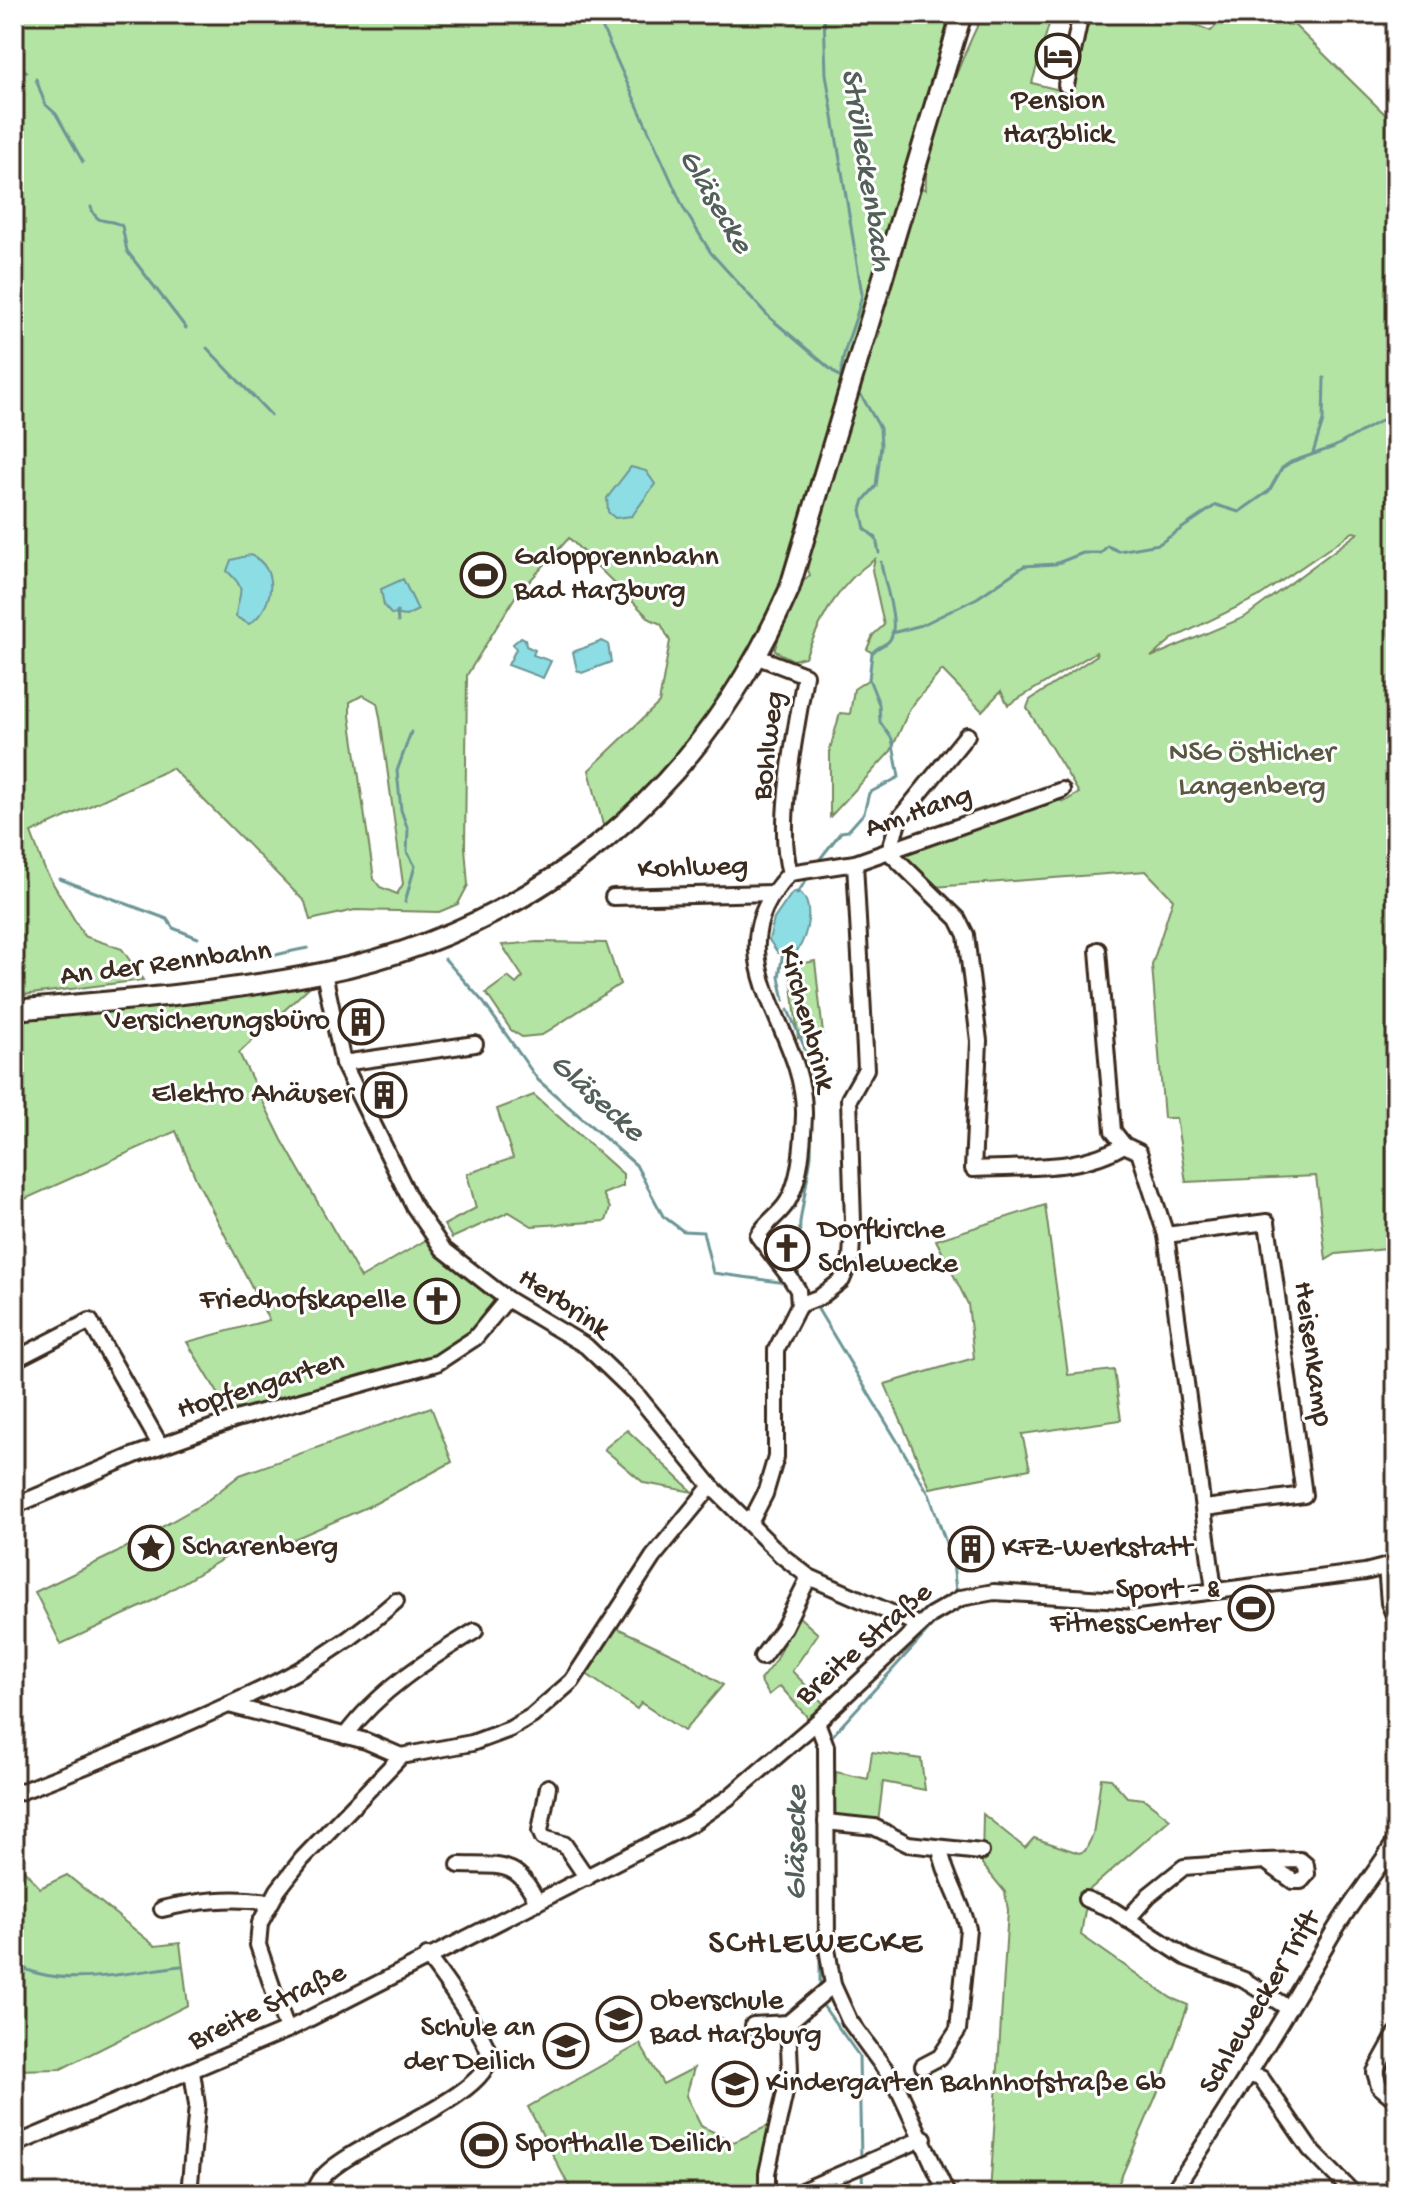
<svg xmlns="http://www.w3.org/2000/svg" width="1410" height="2208" viewBox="0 0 1410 2208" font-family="'Gochi Hand',sans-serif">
<rect width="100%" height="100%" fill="#fff"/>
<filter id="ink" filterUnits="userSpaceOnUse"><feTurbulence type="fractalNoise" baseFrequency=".0125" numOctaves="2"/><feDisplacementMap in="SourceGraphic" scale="16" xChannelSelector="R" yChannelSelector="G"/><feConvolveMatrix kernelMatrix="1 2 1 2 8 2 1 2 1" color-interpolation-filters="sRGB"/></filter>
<g filter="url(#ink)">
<!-- green -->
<g fill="#b3e4a4" stroke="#778761" stroke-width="2" fill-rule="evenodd">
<path d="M14,14H950L843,388L778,595L751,657L666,773L604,829L589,770L659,703L670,641L661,624L650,619L569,538L515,597L467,675L465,847L468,885L458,904L439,912L355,910L310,920L305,902L172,768L31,833L45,870L84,936L122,949L143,980L14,996ZM363,695L377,703L380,717L403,884L397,894L380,887L374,879L350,716V702Z"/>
<path d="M983,14H1052L1032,83L1071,93L1088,14H1166L1211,31L1226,14H1283L1396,125V1248L1336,1254L1326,1260L1316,1176L1186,1182L1176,1118H1164L1152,965L1173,899L1146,871L934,887L900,850L1051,797L1064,802L1079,793L1027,708L1030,700L1097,655L1096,652L1008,705L1001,691L982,711L942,670L910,708L891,751L830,817V749L840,713L850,714L854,689L869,679L872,653L867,649L873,635L884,625L872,570L875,559C838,584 822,617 805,657L793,660L775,651V648L798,586L810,575L806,565L863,369L880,332L876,325L913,207L919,187L926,190C922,149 964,53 983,14ZM1353,532L1358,533L1245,617L1151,657L1172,639L1258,597Z"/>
<polygon points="537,942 606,943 620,984 542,1035 522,1037 511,1030 486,993 508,977 516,984 523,977 502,945"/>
<polygon points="815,961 823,1034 798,1038 790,966"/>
<polygon points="324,973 239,1053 282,1140 361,1278 426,1240 445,1262 496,1302 459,1343 435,1358 394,1365 230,1413 187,1342 269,1320 196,1179 176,1131 14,1204 14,1010"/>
<polygon points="534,1095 623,1174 623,1186 603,1194 610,1208 606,1221 532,1226 509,1212 452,1238 444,1225 476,1208 467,1174 513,1158 497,1109"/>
<polygon points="1045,1205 1068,1375 1114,1370 1121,1420 1022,1434 1030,1469 930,1488 885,1384 974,1358 968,1304 936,1240"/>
<polygon points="431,1407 452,1462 376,1503 290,1541 248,1544 147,1604 61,1644 35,1592 116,1553 204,1503 240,1475"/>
<polygon points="627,1430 693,1492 644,1483 604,1449"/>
<polygon points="797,1615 818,1634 792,1671 824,1704 809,1719 780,1686 769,1695 760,1680 775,1661"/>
<polygon points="615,1627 681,1658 723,1685 684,1731 641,1703 637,1709 585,1673"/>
<polygon points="872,1752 921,1759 925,1790 883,1782 878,1823 834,1814 836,1772 868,1779"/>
<polygon points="1101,1778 1111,1779 1127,1797 1144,1799 1170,1819 1088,1891 1081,1935 1171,1998 1188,2005 1157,2094 1114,2194 990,2194 1008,1910 1005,1892 982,1864 983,1814 1025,1848 1034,1838 1079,1853 1085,1851 1093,1835"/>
<polygon points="14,1859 40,1888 67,1875 155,1946 180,1943 188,2005 61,2069 14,2070"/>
<polygon points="640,2044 663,2084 694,2068 686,2096 701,2126 734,2142 772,2124 757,2194 573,2194 528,2107"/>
</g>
<!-- water -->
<g fill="#8cdde4" stroke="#6c9595" stroke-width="2">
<polygon points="631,467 646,471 655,484 632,516 615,518 608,512 607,498"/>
<path d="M250,555C281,567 273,610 249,624L236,617C237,592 250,592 227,571L231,560Z"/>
<polygon points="403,579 418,610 406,616 391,614 384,606 381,589"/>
<polygon points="521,637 525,639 526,646 535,650 533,655 551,661 543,678 508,665 516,649 513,644"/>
<polygon points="602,641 608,644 611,662 582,673 577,670 573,652"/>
<path d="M798,891C816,903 807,937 797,951L778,953L769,940L774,919L792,893Z"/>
</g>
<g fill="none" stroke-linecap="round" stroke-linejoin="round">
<!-- stream -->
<g stroke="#6c9595" stroke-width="3">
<polyline points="596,14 684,209 711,253 769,317 841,378"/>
<path d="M824,14L826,74L862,294C857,324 841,348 841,378"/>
<polyline points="14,63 27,72"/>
<polyline points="36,79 45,104 56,114 83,162"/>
<path d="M91,207C97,227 109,217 122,226L127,251L186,328"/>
<polyline points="207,348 271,415"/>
<polyline points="861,395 880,428 881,446 876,486 864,500 861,510 865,529 876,538 879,553"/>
<polyline points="1313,453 1323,421 1324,378"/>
<polyline points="397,612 398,622"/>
<polyline points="892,633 922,625 977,598 1024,566 1055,564 1083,553 1101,553 1107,546 1119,551 1159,544 1216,505 1239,512 1269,491 1282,468 1291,462 1334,447 1396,412"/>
<path d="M816,864L841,832L848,831L864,813L869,793L899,777L892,739L880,722L879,704L869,679L872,653C877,647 883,646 888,642C903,629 882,578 881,562"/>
<polyline points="60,879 167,919 173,928 198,938"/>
<polyline points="797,894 810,874"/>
<polyline points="405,902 415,866 407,852 408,830 401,810 397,771 411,732"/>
<path d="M215,947C258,967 266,955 308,948"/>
<polyline points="783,952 779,977 784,1000"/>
<polyline points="445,959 484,1003 538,1080 636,1165 663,1216 683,1231 703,1232 713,1273 787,1283"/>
<polyline points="788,1010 804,1046 812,1078 811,1156 800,1222 798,1280"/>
<polyline points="816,1306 929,1494 953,1563 956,1591"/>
<polyline points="833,1735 935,1623 955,1610"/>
<polyline points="820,1946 820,1987"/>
<path d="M14,1962C52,1992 135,1971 181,1966"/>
<polyline points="824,2007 859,2056 861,2160"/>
<polyline points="862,2172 863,2194"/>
</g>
<!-- minor casing -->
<g stroke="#3b2a1e" stroke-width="20">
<g id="minor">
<polyline points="1066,85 1081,14"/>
<path d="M758,657L805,675C797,728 775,823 790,873"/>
<path d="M967,735L899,819L889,852L958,919L966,935L979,1041L973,1169C1023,1166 1080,1172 1124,1145"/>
<polyline points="613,897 774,893"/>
<polyline points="1098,950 1113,1131 1124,1145 1139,1152 1166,1235 1214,1590"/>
<polyline points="324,973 343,1063 413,1205 443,1249 507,1299 586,1346 637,1395 711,1486 781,1555 809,1577 919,1625"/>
<polyline points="343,1063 475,1044"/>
<polyline points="1166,1235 1267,1222 1304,1495 1205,1508"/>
<polyline points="799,1305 820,1297 842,1280 851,1258 853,1222 849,1099 866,1069 855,863"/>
<polyline points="14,1360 90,1321 160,1445"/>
<polyline points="14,1506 135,1455 236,1419 437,1363 475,1338 507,1299"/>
<path d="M750,1523L765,1494L776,1457V1350L799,1305L798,1290L791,1279L758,1236C766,1222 777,1217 786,1204C801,1182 803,1141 804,1115C806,1026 707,958 790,873L855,863L1062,790"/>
<polyline points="1386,1566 1389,1603 1396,1620"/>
<polyline points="762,1657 784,1627 809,1577"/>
<polyline points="229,1705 366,1741 401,1756"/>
<polyline points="817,1722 826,1746 827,1948 833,1985 849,2020 896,2084 947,2194"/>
<path d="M345,1736C379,1690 427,1660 475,1631"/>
<polyline points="548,1787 540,1831 543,1838 564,1844 587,1878"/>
<path d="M14,1794C74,1772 132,1747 190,1722C270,1687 330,1660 396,1601"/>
<polyline points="826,1822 874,1827 908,1844 981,1852"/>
<path d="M459,1865C501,1866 518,1860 537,1902"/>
<polyline points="1086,1899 1113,1910 1187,1958 1244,1980 1288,2008"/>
<path d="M162,1909C199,1900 231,1897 269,1902"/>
<polyline points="1127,1920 1149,1895 1184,1867 1265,1861 1293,1881 1301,1881 1307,1874 1306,1865 1300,1860 1265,1861"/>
<polyline points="753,2025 788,2023 833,1985"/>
<polyline points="287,2030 258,1945 260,1923 278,1890 302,1859 401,1756 472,1743 510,1729 532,1716 572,1681 653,1557 711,1486"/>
<polyline points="1396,2034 1375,2072 1379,2086 1396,2100"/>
<path d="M923,2066L940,2057L958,2030L968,1929C962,1900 946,1881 940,1849"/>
<polyline points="1248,2075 1261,2078 1310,2149 1354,2194"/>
<polyline points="14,2145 287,2030 692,1823 728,1798 817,1722 931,1615 961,1598 994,1592 1137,1601 1365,1572 1396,1564"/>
<polyline points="189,2194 197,2105 192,2072"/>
<path d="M313,2194C316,2189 318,2182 322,2178C349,2144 489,2097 489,2056C489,2040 439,1972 427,1956"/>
<polyline points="771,2194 767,2188 767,2173 790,2070 788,2023"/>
<polyline points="795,2194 924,2138"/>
<path d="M1171,2194C1228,2110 1281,2023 1331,1936C1351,1902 1376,1873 1396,1840"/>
</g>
</g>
<!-- major casing -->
<g stroke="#3b2a1e" stroke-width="24">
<path id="major" d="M14,1010C116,1001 221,993 321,973C538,929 701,791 789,590L962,14"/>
</g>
<!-- minor -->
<use href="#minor" stroke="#fff" stroke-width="14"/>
<!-- major -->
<use href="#major" stroke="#fff" stroke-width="18"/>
</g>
</g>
<!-- icons -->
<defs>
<g id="hotel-ring" transform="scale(2.3)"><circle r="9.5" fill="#fff" stroke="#3b2a1e" stroke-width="1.5"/><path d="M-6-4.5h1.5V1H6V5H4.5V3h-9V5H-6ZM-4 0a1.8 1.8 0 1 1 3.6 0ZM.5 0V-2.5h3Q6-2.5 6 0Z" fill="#3b2a1e"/></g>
<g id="stadium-ring" transform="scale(2.3)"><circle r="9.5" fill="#fff" stroke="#3b2a1e" stroke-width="1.5"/><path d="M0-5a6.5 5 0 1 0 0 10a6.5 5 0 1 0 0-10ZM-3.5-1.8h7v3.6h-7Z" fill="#3b2a1e"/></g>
<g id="building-ring" transform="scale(2.3)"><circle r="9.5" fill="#fff" stroke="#3b2a1e" stroke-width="1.5"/><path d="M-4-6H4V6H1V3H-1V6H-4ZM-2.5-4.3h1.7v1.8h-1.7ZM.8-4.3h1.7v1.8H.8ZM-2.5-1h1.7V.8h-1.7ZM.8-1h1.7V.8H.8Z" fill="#3b2a1e"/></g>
<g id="church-ring" transform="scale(2.3)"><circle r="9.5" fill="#fff" stroke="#3b2a1e" stroke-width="1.5"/><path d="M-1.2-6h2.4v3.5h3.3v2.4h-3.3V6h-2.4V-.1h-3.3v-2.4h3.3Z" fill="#3b2a1e"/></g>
<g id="sight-ring" transform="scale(2.3)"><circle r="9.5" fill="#fff" stroke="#3b2a1e" stroke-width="1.5"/><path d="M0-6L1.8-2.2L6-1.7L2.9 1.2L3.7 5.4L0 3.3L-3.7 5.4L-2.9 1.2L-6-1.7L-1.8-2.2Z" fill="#3b2a1e"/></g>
<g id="school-ring" transform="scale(2.3)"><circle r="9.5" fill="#fff" stroke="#3b2a1e" stroke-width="1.5"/><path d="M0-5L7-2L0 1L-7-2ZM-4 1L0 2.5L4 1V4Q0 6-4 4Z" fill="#3b2a1e"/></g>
</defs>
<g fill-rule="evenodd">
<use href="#hotel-ring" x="1058" y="56"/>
<use href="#stadium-ring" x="483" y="575"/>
<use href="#building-ring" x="361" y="1022"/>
<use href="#building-ring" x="384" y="1095"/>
<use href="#church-ring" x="787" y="1248"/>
<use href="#church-ring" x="437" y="1301"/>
<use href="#sight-ring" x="151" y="1548"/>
<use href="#building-ring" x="971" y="1549"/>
<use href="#stadium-ring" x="1251" y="1608"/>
<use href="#school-ring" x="619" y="2019"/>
<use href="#school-ring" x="566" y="2046"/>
<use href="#school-ring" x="735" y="2084"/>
<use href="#stadium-ring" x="484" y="2145"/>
</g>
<g text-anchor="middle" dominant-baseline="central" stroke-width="6" stroke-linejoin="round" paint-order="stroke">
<!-- poi labels -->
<g font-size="30" fill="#3b2a1e" stroke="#fff" text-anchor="start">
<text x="1058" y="102" text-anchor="middle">Pension<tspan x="1058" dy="34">Harzblick</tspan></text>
<text x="514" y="558">Galopprennbahn<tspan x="514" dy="34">Bad Harzburg</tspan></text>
<text x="330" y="1022" text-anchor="end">Versicherungsbüro</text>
<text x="353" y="1095" text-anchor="end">Elektro Ahäuser</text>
<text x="818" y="1231">Dorfkirche<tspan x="818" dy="34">Schlewecke</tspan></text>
<text x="406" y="1301" text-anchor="end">Friedhofskapelle</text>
<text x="182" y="1548">Scharenberg</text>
<text x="1002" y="1549">KFZ-Werkstatt</text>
<text x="1220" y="1591" text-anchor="end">Sport - &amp;<tspan x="1220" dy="34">FitnessCenter</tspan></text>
<text x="650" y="2002">Oberschule<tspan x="650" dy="34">Bad Harzburg</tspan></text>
<text x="535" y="2029" text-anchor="end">Schule an<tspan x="535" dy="34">der Deilich</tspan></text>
<text x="766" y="2084">Kindergarten Bahnhofstraße 6b</text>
<text x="515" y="2145">Sporthalle Deilich</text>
</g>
<!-- street labels -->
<g font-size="30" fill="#3b2a1e" stroke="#fff">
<text transform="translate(770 746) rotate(-83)">Bohlweg</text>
<text transform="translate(919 813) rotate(-19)">Am Hang</text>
<text transform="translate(693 869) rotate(-2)">Kohlweg</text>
<text transform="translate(166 965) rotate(-7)">An der Rennbahn</text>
<text transform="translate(805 1019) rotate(75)">Kirchenbrink</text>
<text transform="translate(563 1305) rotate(34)">Herbrink</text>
<text transform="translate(1311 1354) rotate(82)">Heisenkamp</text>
<text transform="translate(261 1387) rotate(-17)">Hopfengarten</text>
<text transform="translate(865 1645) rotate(-41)">Breite Straße</text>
<text transform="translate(1261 2003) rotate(-59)">Schlewecker Trift</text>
<text transform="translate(268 2008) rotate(-25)">Breite Straße</text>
</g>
<!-- park labels -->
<g font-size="30" fill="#595840" stroke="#fff">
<text x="1252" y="754">NSG Östlicher<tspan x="1252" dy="34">Langenberg</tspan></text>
</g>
<!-- water labels -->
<g font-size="32" font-style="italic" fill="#536059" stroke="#fff">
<text transform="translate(865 170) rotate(81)">Strülleckenbach</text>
<text transform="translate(714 202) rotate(59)">Gläsecke</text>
<text transform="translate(596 1099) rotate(42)">Gläsecke</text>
<text transform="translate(798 1843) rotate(-90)">Gläsecke</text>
</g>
<!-- quarter labels -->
<g font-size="34" letter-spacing="2" fill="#3b2a1e" stroke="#fff">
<text x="816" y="1945">SCHLEWECKE</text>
</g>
</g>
<!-- margin -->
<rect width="1410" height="2208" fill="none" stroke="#fff" stroke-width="48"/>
<rect x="24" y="24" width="1362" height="2160" fill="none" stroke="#3b2a1e" stroke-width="3" filter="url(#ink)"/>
</svg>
